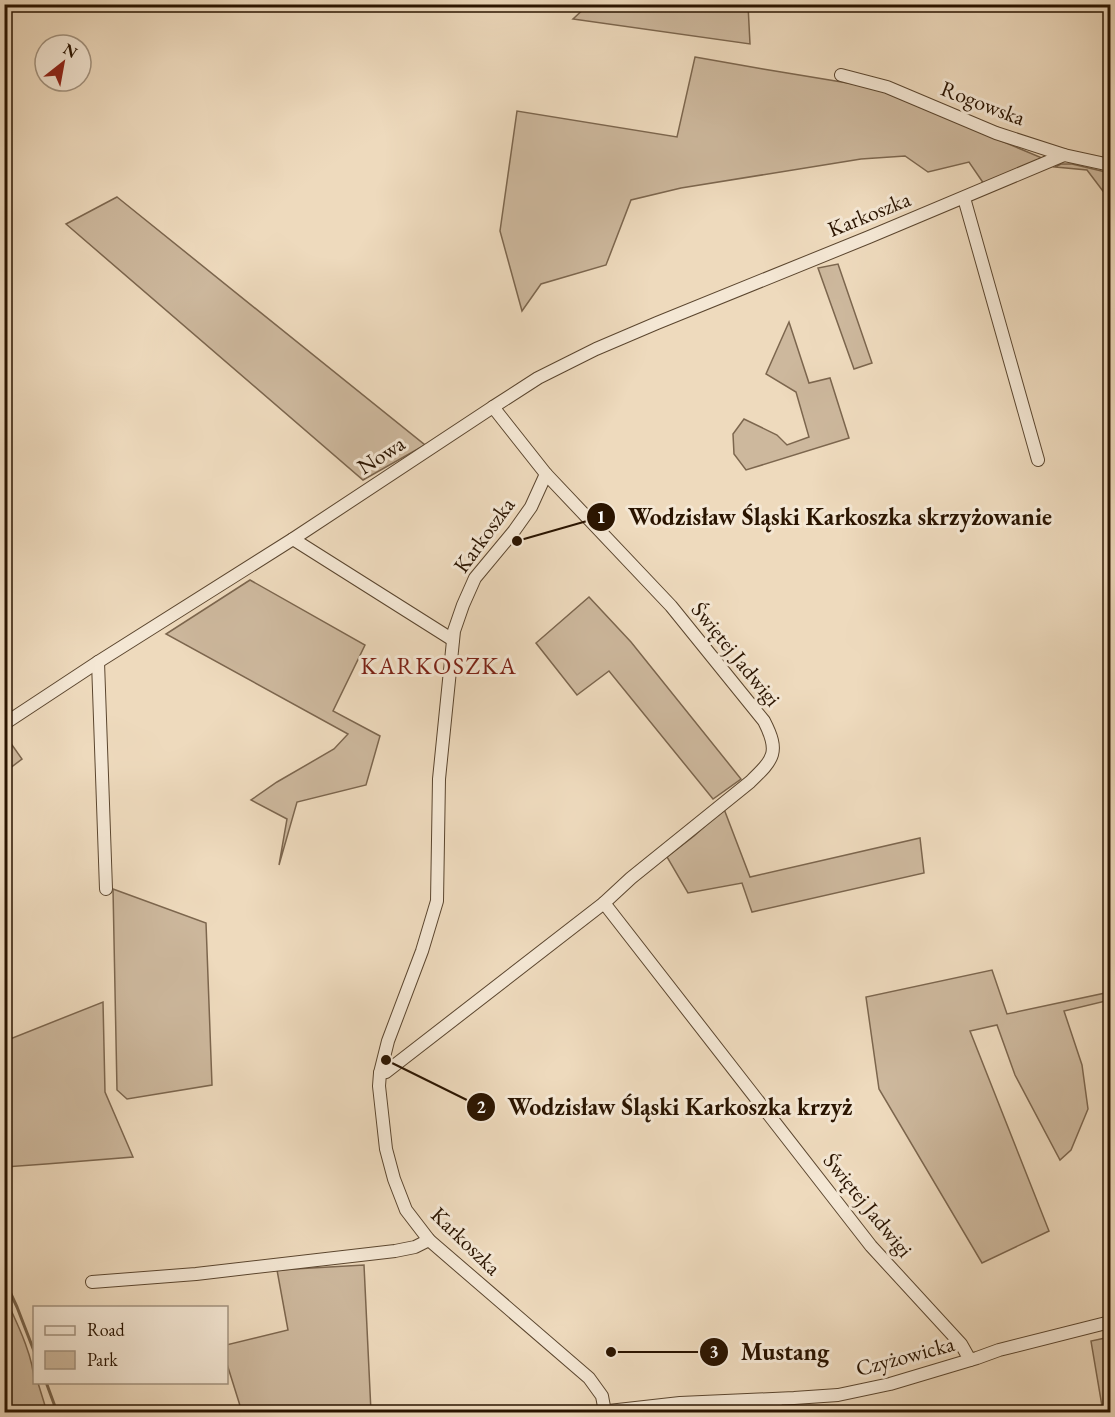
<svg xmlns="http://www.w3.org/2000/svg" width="1115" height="1417" viewBox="0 0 1115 1417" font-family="'EB Garamond',serif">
<rect width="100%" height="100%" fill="#eedabd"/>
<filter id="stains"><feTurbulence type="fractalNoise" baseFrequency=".00333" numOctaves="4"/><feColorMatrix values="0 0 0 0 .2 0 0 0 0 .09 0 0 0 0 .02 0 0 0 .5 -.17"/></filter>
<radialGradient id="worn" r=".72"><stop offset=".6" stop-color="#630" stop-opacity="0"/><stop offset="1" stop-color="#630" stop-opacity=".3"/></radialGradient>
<!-- green -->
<g fill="#cdb89d" stroke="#7c664e" stroke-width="1.5">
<polygon points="588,5 748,5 750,44 573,19"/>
<polygon points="695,57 763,69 872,87 1042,158 984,184 969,162 928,172 905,156 861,159 681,188 631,200 606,265 541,284 522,311 500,231 517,111 677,137"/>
<polygon points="1061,164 1072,164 1110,173 1110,209 1109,199 1087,170 1055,167"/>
<polygon points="117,197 425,445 363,480 66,224"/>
<polygon points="838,264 872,363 854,369 818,268"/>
<polygon points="789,322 809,383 830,378 849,438 746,470 734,454 733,434 744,419 777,435 787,445 809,437 796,392 766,374"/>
<polygon points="250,580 365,645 333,711 380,736 366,785 297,802 279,865 287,819 251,800 277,782 334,749 348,734 166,634"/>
<polygon points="589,597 631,642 741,779 713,799 609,671 577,695 536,643"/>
<polygon points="5,735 22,759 5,772 4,772"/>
<polygon points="724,809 750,877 920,838 924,873 752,912 742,883 688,893 667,857 694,836"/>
<polygon points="113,889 206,923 212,1085 127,1099 117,1090"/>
<polygon points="992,970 1007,1014 1110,992 1110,1000 1064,1011 1082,1065 1088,1109 1071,1150 1060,1160 1015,1075 997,1025 970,1031 1049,1231 982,1263 879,1089 866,997"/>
<polygon points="103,1002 105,1092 133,1157 46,1164 5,1167 5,1041"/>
<polygon points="364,1265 371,1412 242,1412 227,1364 226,1345 288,1330 277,1270"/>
<path d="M4,1295C15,1319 34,1356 34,1382L38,1383L47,1412H5Z"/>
<polygon points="1110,1337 1110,1412 1103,1412 1091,1341"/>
</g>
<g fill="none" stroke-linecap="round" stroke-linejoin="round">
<!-- stream -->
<g stroke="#77634b" stroke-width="3">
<polyline points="4,1279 17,1307 34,1351"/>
<polyline points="46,1382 57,1412"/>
</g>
<!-- minor casing -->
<g stroke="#5b462f" stroke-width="14">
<g id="minor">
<polyline points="841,75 887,87 996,133 1064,155 1110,165"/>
<polyline points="964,198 1038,460"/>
<path d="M546,474L671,606L764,721C780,752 774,759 750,782L631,878L604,903"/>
<polyline points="293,539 453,640"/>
<polyline points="98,662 106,889"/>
<polyline points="4,724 98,662 293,539 493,407"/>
<polyline points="380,1073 386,1072 604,903 871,1246 961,1344 970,1360"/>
<polyline points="92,1282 196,1274 395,1251 415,1247 429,1240"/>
<polyline points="600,1412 680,1403 794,1398 838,1395 890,1384 977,1358 999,1350 1110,1322"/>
<polyline points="605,1412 602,1396 589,1378 429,1240 406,1210 394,1179 386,1149 379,1086 380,1073 388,1041 422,951 437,901 439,779 454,631 463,605 475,578 514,531 531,507 546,474 493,407 538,378 596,349 657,323 869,237 1064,155"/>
<polyline points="775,1412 776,1399"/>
</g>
</g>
<!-- minor -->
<use href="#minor" stroke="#f4e7d4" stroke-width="12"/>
</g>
<g text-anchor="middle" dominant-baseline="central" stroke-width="6" stroke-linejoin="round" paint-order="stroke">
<!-- street labels -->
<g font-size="22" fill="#2a1400" stroke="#f4e7d4">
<text transform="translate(983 103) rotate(21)">Rogowska</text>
<text transform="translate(869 214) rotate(-22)">Karkoszka</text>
<text transform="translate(381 455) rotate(-33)">Nowa</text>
<text transform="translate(484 535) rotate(-54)">Karkoszka</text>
<text transform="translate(736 654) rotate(51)">Świętej Jadwigi</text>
<text transform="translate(868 1205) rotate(51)">Świętej Jadwigi</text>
<text transform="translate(466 1241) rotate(44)">Karkoszka</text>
<text transform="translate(905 1356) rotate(-15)">Czyżowicka</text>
</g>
<!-- neighbourhood labels -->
<g font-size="24" letter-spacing="1.5" fill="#7a1f14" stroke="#f4e7d4">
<text x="439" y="665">KARKOSZKA</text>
</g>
</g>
<!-- callouts -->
<path fill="none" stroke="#2a1400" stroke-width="2" d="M517 541L601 517M386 1060L481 1107M611 1352L714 1352"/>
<g fill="#2a1400" stroke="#f4e7d4" stroke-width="2">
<circle cx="517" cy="541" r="6"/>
<circle cx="386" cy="1060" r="6"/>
<circle cx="611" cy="1352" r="6"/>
<circle cx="601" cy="517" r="15"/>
<circle cx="481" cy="1107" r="15"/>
<circle cx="714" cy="1352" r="15"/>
</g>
<g font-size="18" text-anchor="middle" font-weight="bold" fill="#fff">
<text x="601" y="523">1</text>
<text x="481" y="1113">2</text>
<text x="714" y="1358">3</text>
</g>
<g font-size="24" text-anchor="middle" font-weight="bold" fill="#2a1400" stroke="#f4e7d4" stroke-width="6" stroke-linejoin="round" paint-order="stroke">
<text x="840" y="525">Wodzisław Śląski Karkoszka skrzyżowanie</text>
<text x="680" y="1115">Wodzisław Śląski Karkoszka krzyż</text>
<text x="785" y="1360">Mustang</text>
</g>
<!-- margin -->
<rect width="1115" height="1417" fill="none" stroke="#eedabd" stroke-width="24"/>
<rect x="6" y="6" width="1103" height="1405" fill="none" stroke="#2a1400" stroke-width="3"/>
<rect x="12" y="12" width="1091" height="1393" fill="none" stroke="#2a1400" stroke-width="1.5"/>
<!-- legend -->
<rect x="33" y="1306" width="195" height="78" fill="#f4e7d4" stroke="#a3937f" stroke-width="1.5"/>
<rect x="45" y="1326" width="30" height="9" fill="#f4e7d4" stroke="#a3937f" stroke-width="1.5"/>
<text x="87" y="1336" font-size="18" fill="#2a1400">Road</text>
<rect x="45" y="1351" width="30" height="18" fill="#cdb89d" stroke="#a3937f" stroke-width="1.5"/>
<text x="87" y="1366" font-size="18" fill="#2a1400">Park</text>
<!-- north arrow -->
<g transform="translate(63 63) rotate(31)"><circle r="28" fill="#f4e7d4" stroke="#a3937f" stroke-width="1.5"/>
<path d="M0-4.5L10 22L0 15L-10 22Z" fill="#8f2418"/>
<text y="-9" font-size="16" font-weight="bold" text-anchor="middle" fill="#2a1400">N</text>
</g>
<rect width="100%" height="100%" filter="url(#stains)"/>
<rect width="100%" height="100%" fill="url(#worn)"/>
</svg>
